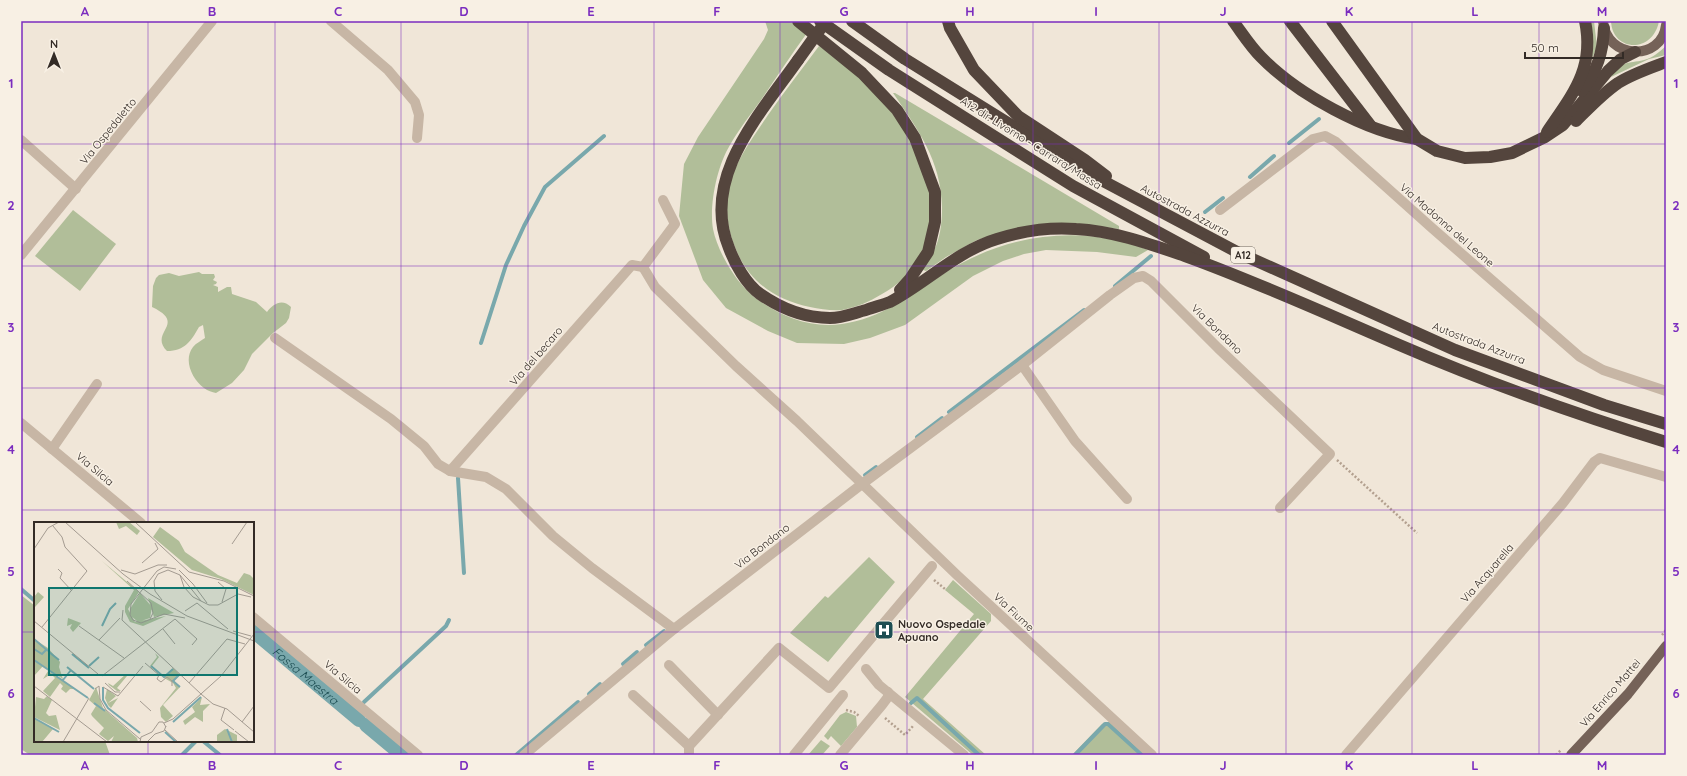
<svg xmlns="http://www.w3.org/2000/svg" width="1687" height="776" viewBox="0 0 1687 776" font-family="Quicksand,sans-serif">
<rect width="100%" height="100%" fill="#f0e6d8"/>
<!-- green -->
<g fill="#b1be99">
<path d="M765,21H790L807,33C791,55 776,78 761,100C751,114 739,129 730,145C717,166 709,205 713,229C715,239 720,251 725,260C732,273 742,287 754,297C780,316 810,329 842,324C879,319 910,296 940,276C993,241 1054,227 1117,240C1127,242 1138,246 1148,250L1136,257L1097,252L1046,250L1024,254L1003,261L973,276L905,325L870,338L844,344L797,343L768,331L726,308L703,280L679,216L684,164L698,137L764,39L768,30Z"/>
<polygon points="1591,21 1594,21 1597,47 1591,61"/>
<path d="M1611,21H1659C1653,54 1612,52 1611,21Z"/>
<path d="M819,46C857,68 890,105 913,143C917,151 919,162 922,170C925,179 930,189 930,198C931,214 929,236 923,251C915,269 899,285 882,294C869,302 857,307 842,310C832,311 820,309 810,307C775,300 748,281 735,247C728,231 725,209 728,191C734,162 752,139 768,115C784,92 802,69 819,46Z"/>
<path d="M1666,46V55L1649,59L1611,77C1622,60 1627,64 1644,60C1653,58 1659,52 1666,46Z"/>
<path d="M893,93H895L1119,226V229L1103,227L1006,231L977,240L946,257L926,271L923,270C927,262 932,254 936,246C941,233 942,220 942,207C941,160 918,130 893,93Z"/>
<polygon points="73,210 116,244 80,291 35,256"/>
<path d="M199,272L202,274H214L215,277L213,280L217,282L216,284L213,285L218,287V292L227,287H231L232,294L256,302L267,312C273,304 282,298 291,307L289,318L286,323L273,333L252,354L244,370L232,383L216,393C212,392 208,391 204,388C192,379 183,360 193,347C196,343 201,341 205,338L203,325L199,327C191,341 185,351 167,351C148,332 188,324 152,307L153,286L156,278L159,275L169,273L179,276Z"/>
<polygon points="869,557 895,582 828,662 790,633 825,596 828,598"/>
<polygon points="953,580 991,614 991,621 923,699 986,755 973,755 905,697 974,614 945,590"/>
<polygon points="21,595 35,606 35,741 105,741 110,755 30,755 21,749"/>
<polygon points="846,712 856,716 857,727 841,746 831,736 828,740 824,736 840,715"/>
<polygon points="1111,721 1148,755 1072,755 1102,724"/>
<polygon points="821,740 830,746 822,755 808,755"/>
</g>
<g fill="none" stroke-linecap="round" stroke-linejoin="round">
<!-- stream -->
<g stroke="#79a8ac" stroke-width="4">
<polyline points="1289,143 1319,119"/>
<polyline points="1250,177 1274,156"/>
<polyline points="1205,212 1223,198"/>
<polyline points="1115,286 1151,256"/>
<polyline points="481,343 506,265 524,226 545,187 604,136"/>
<polyline points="949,412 1084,310"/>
<polyline points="917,437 942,418"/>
<polyline points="865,475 876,467"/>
<polyline points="458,478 464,573"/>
<polyline points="21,589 35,601"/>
<polyline points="646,645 664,631"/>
<polyline points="623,664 637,652"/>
<polyline points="589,694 600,684"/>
<polyline points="364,702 446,626 449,620"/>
<polyline points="911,703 917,698 979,755"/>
<polyline points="203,741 220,755"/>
<polyline points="21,754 22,755"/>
<polyline points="182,755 196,741"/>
<polyline points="516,755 578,702"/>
<polyline points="1075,755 1105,724 1108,724 1142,755"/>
</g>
<!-- canal -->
<g stroke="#79a8ac" stroke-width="14">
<path id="s1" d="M253,631L359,720"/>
<polyline points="366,725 402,755"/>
</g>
<!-- path -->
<g stroke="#b3a08f" stroke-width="2.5" stroke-dasharray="2 2" stroke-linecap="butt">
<polyline points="1337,460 1417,533"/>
<polyline points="934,580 945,589"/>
<polyline points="1662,635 1666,630"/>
<polyline points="846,710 854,712 859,716"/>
<polyline points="885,718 905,735 913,726"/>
<polyline points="1556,755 1561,750"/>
</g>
<!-- minor -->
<g stroke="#c7b6a5" stroke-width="10">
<polyline points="331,21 388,70 415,102 419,115 417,138"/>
<polyline points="21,140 76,189"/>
<polyline points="663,200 675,224 643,267 655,287 736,366 797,421 958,576 1152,755"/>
<polyline points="1220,210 1313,139 1325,136 1336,142 1432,228 1580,357 1603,370 1666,391"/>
<polyline points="21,255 212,21"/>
<polyline points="275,338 391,419 424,446 438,464 450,471 486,477 506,489 553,536 592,568 674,629"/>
<polyline points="1022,365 1075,441 1127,499"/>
<polyline points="21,423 141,523"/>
<polyline points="52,449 97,384"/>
<polyline points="450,471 632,265 643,267"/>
<polyline points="253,617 418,755"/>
<polyline points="669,665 718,715"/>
<polyline points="866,669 879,685 964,755"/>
<polyline points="633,695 689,746"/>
<polyline points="524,755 674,629 862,484 1022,365 1110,295 1134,278 1143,276 1151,281 1218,348 1330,454 1280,508"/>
<polyline points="689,755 689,746 779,648 829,688 932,566"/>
<polyline points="794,755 843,695"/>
<polyline points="840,755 882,705 888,697 888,692"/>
<polyline points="1346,755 1563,503 1594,462 1600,458 1666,477"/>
</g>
<!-- major -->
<g stroke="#756258" stroke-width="10">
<path d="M1603,21C1606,60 1662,62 1666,25"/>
<polyline points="1571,755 1628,694 1666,646"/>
</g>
<!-- highway -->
<g stroke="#54453d" stroke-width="12">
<polyline points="798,21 862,73 897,110 915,138 935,192 935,222 928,252 910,279 900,290"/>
<polyline points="820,21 889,70 1073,186 1204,257"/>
<polyline points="852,21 905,59 1088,173 1239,253 1455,350 1604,405 1666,424"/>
<polyline points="948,21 950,28 974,70 1018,116 1085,160 1106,176"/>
<path d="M1233,21C1242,33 1250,46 1261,57C1297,94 1366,132 1417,139"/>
<polyline points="1290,21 1370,125"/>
<polyline points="1332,21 1417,139 1437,151 1465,158 1490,157 1512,153 1545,137 1563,125 1608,71 1621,59 1635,52"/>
<path d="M798,60C760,114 700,178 729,248C735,264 746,284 760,294C780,308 805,318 830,318C842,318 854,313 866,310C874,307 882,305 890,302C926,283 957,251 997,239C1022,231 1050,227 1076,229C1114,231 1150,244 1185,256C1257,282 1327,314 1397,344C1485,382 1575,414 1666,442"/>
<path d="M1582,91C1597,71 1603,53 1604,28"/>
<path d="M1576,121C1589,108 1602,94 1618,83C1632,74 1650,68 1666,62"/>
<path d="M1547,132C1572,95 1595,69 1585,21"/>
</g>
<!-- highway-bridge -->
<polyline stroke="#54453d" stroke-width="12" points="798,60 826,21"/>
</g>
<!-- grid -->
<path fill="none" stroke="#7b2cbf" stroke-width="1" stroke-opacity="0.55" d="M148,21V523M275,21V755M401,21V755M528,21V755M654,21V755M780,21V755M907,21V755M1033,21V755M1159,21V755M1286,21V755M1412,21V755M1539,21V755M21,144H1666M21,266H1666M21,388H1666M21,510H1666M21,632H35M253,632H1666M148,741V755"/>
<!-- icons -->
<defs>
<g id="hospital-square" transform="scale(1)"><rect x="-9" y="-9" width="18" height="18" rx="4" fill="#1d4e53" stroke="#f8f0e4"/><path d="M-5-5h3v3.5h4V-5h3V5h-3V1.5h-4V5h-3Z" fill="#fff"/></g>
</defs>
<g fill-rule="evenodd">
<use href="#hospital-square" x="884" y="630"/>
</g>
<g text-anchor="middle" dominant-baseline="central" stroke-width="3" stroke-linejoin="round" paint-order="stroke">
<!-- shield labels -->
<rect fill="#f8f0e4" stroke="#6e665f" stroke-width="1" x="1231" y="247" width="24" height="16" rx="3"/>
<g font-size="10" font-weight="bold" fill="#332b26">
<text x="1243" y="255">A12</text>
</g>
<!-- street labels -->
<g font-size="11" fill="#332b26" stroke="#f8f0e4">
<text transform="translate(108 131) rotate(-51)">Via Ospedaletto</text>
<text transform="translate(1031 143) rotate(32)">A12 dir. Livorno - Carrara/Massa</text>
<text transform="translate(1185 210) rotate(28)">Autostrada Azzurra</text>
<text transform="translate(1447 225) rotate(41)">Via Madonna del Leone</text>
<text transform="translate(1217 329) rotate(44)">Via Bondano</text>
<text transform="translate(1479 343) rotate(21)">Autostrada Azzurra</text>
<text transform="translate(536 356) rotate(-49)">Via del becaro</text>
<text transform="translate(95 469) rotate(40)">Via Silcia</text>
<text transform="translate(762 546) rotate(-38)">Via Bondano</text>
<text transform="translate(1487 573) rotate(-49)">Via Acquarella</text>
<text transform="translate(1014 612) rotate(43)">Via Fiume</text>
<text transform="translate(343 677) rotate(40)">Via Silcia</text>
<text transform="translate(1610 693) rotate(-49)">Via Enrico Mattei</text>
</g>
<!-- poi labels -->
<g font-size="11" font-weight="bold" fill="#332b26" stroke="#f8f0e4" text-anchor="start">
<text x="898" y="624">Nuovo Ospedale<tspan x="898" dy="13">Apuano</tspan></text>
</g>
<!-- water labels -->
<g font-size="12" font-style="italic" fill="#1d4e53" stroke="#f8f0e4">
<text stroke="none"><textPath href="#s1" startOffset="69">Fossa Maestra</textPath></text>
</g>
</g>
<!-- overview -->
<g transform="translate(34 522)">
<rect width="220" height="220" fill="#f0e6d8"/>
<path d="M82,0H95L106,9L103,13L92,4L85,7ZM126,5L145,19L151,30L184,53L203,61L210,51L216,53L220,57V73L187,57L158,48L119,15ZM68,39L105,70L94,87L101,100L132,94L109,104L96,100L91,90V84L100,68ZM4,70L10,75L1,85L0,91V75ZM106,71L118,85L116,96L104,100L96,93V87ZM114,76L140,91L120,95ZM34,96L47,101L39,110L36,106L38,102L33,104ZM0,117L14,126L26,140L25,145L29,157L9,144L0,154ZM121,131L125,135L118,144L130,155L139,146L146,153L140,159L146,165L129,183L139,194L132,200L127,195L126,186L142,166L139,161L130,156L116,144L123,135ZM14,149L40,166L41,167H36L32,171L27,167L29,164L26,161L16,175L9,169L21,156L17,152L9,157ZM92,152L93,154L83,166L87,169H83L75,163L74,161L79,164ZM62,165L69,186L103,216L104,220H77L80,214L74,219L65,212L70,206L58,194L57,192L62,184L55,178ZM73,167L82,174L74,181L84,176L77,186L74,183L71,176ZM13,174L18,178L12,191L15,194L22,193L26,208L0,195L2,175L10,177ZM168,175L166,183L176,182L169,189V200L161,195L151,203L149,199L161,190L158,185ZM0,196L19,207L8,220H0ZM191,207L203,213V220H183V213Z" fill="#b1be99"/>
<path fill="none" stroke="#79a8ac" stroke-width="2" d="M68,104L76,87L82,81M0,117L14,129M0,127L8,132L12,128M15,130L25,138M38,132L55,146M0,138L22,153M55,144L65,135M117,144L130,155L139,147M33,145L60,167M145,153L139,159L146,165M22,154L54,176M29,158L37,148M69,165V178L74,186L106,211M60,181L71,189M0,196L25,210M139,200L167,175M193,207L198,220M131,210L142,220"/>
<path fill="none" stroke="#a49b91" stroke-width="1" d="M31,0L89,52L116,72L153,94L220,119M101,0L155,50L190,59L220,74M198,22L213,0M0,27L14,6L25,0M108,41L124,27L121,21M24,47L28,51L26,56L38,69M142,47L130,45L123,49L97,82L96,93L99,98L107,101L130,92L151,96M87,48L101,52L124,43H133M145,48L159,62L173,81M146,53L167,79M93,59L117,81L119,91L116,97M184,60L192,67L188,80M128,78L121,69L120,59L124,52L134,48L146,53L150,65L159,75L175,83H184L204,72L217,75M89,88L88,98L167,172L179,182L193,187L220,210M151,89L163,81L194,107M0,99L64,152M45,104L90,136M8,105L53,49L31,25L28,15L19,4M129,107L141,122M199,109L217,114M65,118L86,96M111,141L125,153L123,157L127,160L133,155L138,159V164M68,154L141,97L163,117L158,123M71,161L81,170H86M155,161L193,117L211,122M0,164L73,220M69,165L84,174L109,144M61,167L65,164L66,177L72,188L106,217M106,179L117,189M191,186L187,198L200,208M208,200L220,184M130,201L139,197L187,154L220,112M131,208L144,220M201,209L215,220M29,220L55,176M106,220L107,215L118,210L125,200H129L132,205M113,220L121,212L130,209L132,204"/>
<path fill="#0f766e" fill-opacity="0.15" stroke="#0f766e" stroke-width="2" d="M15,66H203V153H15Z"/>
<rect width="220" height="220" fill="none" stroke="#332b26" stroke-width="2"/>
</g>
<!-- border -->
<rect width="1687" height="776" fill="none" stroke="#f8f0e4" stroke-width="44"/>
<!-- north arrow -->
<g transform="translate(54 54)" stroke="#f8f0e4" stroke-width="3" paint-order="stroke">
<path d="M0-3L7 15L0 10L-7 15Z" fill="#332b26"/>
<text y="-6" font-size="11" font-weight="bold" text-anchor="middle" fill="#332b26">N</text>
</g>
<!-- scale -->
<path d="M1525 52v6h98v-6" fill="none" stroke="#332b26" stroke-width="2"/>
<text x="1531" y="52" font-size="12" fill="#332b26" stroke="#f8f0e4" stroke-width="3" paint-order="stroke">50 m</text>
<rect x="22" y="22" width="1643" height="732" fill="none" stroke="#7b2cbf" stroke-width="1.5"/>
<g font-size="13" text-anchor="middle" font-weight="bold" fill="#7b2cbf">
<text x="85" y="16">A</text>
<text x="212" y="16">B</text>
<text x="338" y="16">C</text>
<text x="464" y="16">D</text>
<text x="591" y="16">E</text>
<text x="717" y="16">F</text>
<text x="844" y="16">G</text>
<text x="970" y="16">H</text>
<text x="1096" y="16">I</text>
<text x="1223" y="16">J</text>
<text x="1349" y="16">K</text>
<text x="1475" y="16">L</text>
<text x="1602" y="16">M</text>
<text x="11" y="88">1</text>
<text x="1676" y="88">1</text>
<text x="11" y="210">2</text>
<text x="1676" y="210">2</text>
<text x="11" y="332">3</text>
<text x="1676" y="332">3</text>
<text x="11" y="454">4</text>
<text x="1676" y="454">4</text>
<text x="11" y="576">5</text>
<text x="1676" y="576">5</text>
<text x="11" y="698">6</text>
<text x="1676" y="698">6</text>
<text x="85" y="770">A</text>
<text x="212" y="770">B</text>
<text x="338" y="770">C</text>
<text x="464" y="770">D</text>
<text x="591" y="770">E</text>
<text x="717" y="770">F</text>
<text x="844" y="770">G</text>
<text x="970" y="770">H</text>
<text x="1096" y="770">I</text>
<text x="1223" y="770">J</text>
<text x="1349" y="770">K</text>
<text x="1475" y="770">L</text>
<text x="1602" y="770">M</text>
</g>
</svg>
